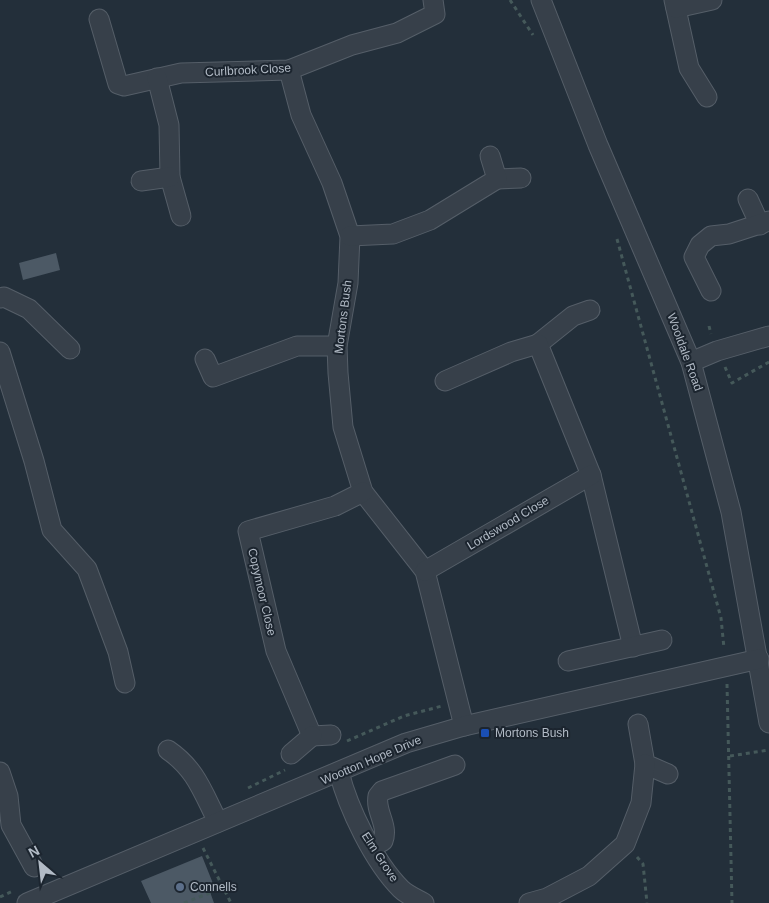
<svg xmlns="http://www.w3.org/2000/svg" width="769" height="903" viewBox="0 0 769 903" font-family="Helvetica,sans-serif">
<rect width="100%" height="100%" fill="#232f3a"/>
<!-- building -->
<g fill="#4c5965">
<polygon points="56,253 60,270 23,280 19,263"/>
<polygon points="202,856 214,886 209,889 214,903 151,903 141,881"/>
</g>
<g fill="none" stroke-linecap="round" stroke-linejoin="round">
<!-- minor casing -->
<g stroke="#555e68" stroke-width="21">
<g id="minor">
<polyline points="541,0 598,145 691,362 731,512 769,723"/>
<polyline points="674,0 689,68 707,97"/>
<polyline points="676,8 712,0"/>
<polyline points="99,19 118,84 124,86 181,73 289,70 352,45 397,33 435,14 433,0"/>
<polyline points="289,70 301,115 332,183 350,236 348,283 337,346 338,373 343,427 363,492 425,571 464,726"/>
<polyline points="157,78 169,125 170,177 181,216"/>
<polyline points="497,179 521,178"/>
<polyline points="141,181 170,177"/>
<polyline points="748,199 760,225"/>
<polyline points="350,236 393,234 430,220 497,179 490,156"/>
<polyline points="711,291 694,257 700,245 711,236 729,234 769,221"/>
<polyline points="0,298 4,297 29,309 70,349"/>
<polyline points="538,344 573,316 590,310"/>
<polyline points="0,352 34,461 52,530 87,569 118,652 125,683"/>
<polyline points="205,359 213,377 297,346 337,346"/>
<polyline points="691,362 717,351 769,336"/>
<polyline points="445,381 511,352 538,344 591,475 633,647"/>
<polyline points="425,571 591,475"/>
<polyline points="568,661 662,640"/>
<polyline points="638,724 645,764 668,774"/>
<polyline points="331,735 312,736 276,651 248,531 335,506 363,492"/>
<path d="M168,750C196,769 203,793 218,822"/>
<polyline points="291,754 312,736"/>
<polyline points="0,772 8,796 11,825 34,867"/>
<path d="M339,772C348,808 374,862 401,889C407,895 417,899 424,903"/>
<path d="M371,847L383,841C389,825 375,812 378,796L382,791L455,765"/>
<polyline points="27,903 406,743 464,726 759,659"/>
<polyline points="529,903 547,898 589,876 625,844 641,803 645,764"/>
</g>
</g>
<!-- path -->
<g stroke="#45595a" stroke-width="3" stroke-dasharray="4 4" stroke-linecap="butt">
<polyline points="510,0 533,35"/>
<polyline points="617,239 721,618 724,648"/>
<polyline points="709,326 711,334"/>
<polyline points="725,367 732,383 769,362"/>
<polyline points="727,684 732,903"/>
<polyline points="347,741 404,716 442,706"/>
<polyline points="730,756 769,750"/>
<polyline points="248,788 285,770"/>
<polyline points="203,848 231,903"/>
<polyline points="637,857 643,864 647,903"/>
<polyline points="0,897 13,891"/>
<polyline points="184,903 225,887"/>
</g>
<!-- minor -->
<use href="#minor" stroke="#37404a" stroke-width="19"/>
</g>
<!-- markers -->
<rect fill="#1a4fb4" stroke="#1c252f" stroke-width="2" x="480" y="728" width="10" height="10" rx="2.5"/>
<circle fill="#5c6f8a" stroke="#1c252f" stroke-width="2" cx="180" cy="887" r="5"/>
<g text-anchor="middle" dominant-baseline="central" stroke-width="4" stroke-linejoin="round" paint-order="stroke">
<!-- street labels -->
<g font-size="12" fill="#b2bbc6" stroke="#1c252f">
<text transform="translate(248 70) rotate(-3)">Curlbrook Close</text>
<text transform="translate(343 317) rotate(-83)">Mortons Bush</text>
<text transform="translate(685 352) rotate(70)">Wooldale Road</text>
<text transform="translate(508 523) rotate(-31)">Lordswood Close</text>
<text transform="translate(262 592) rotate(77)">Copymoor Close</text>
<text transform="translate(371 760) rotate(-23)">Wootton Hope Drive</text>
<text transform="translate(380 857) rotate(57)">Elm Grove</text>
</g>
<!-- poi labels -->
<g font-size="12" fill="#b2bbc6" stroke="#1c252f" text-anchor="start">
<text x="495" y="733">Mortons Bush</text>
<text x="190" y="887">Connells</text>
</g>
</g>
<!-- north arrow -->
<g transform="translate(40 863) rotate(332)" stroke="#1c252f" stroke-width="4" paint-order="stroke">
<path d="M0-4L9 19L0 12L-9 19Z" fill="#b2bbc6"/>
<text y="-8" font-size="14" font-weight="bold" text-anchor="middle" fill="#b2bbc6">N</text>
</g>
</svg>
